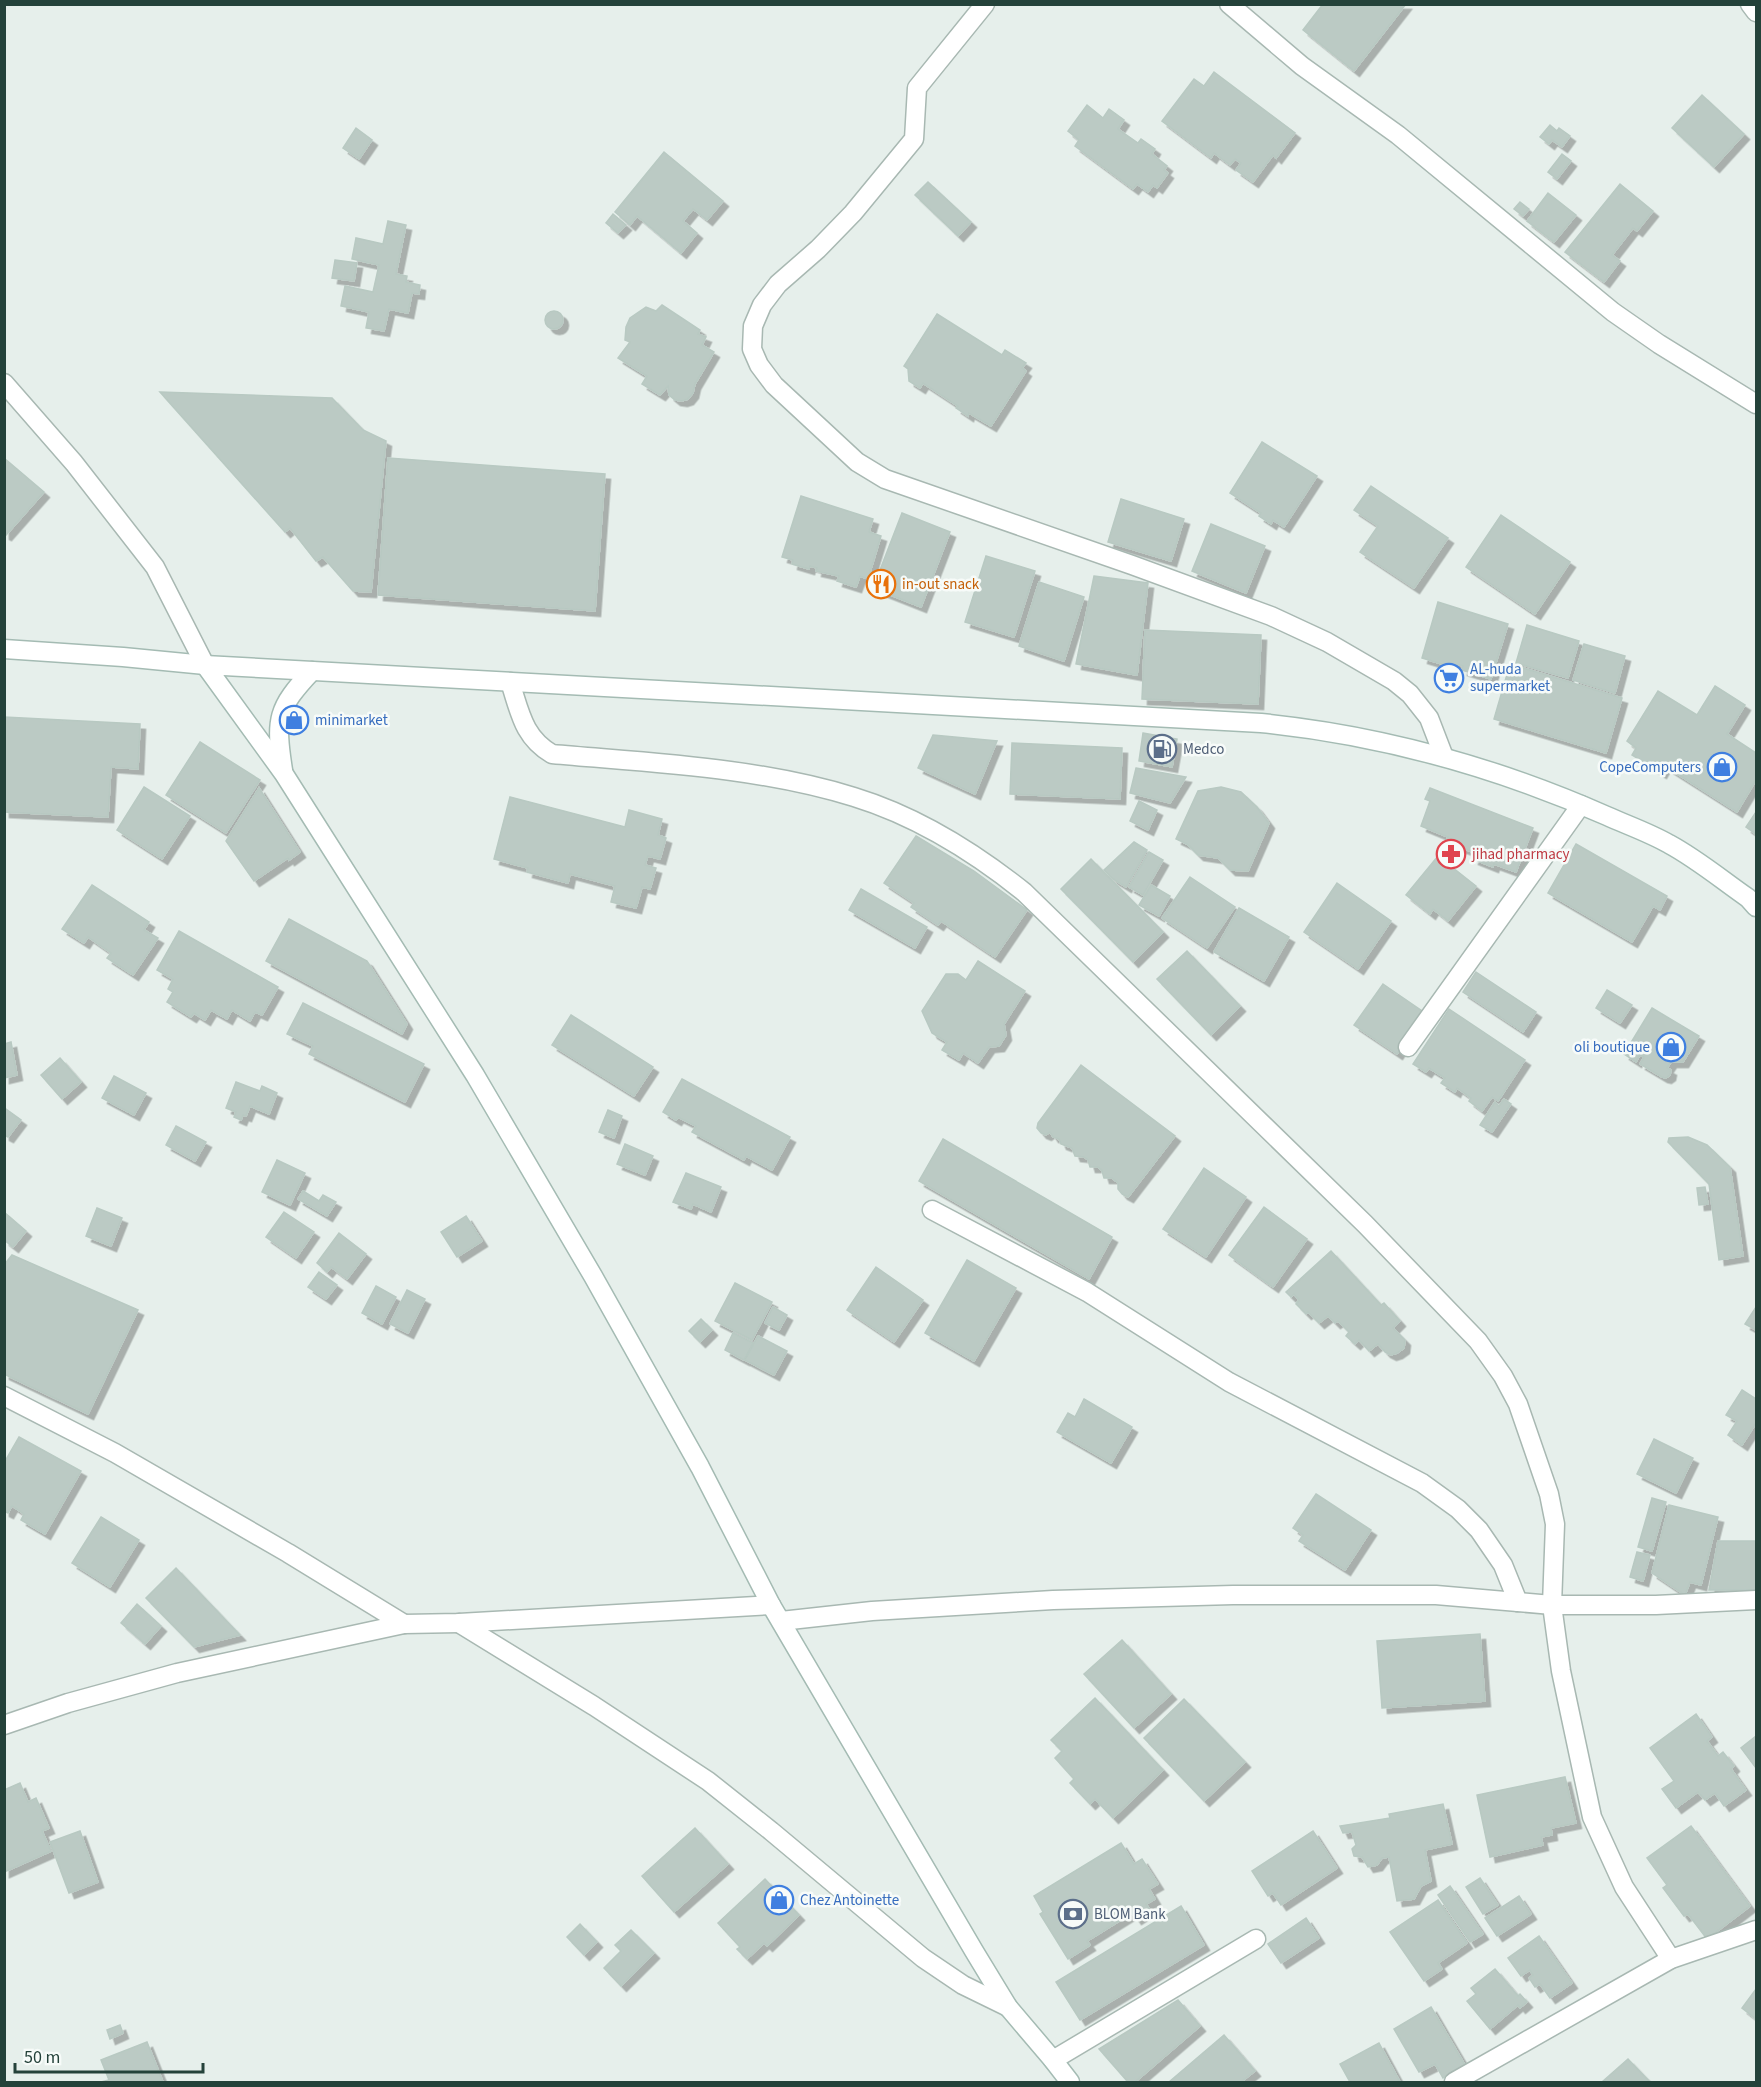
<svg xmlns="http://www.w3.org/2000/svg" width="1761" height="2087" viewBox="0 0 1761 2087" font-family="'Source Sans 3',sans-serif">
<defs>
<filter id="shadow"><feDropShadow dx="5.5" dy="5.5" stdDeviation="0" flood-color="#0004"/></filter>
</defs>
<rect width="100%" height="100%" fill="#e6efeb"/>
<!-- building -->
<g fill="#bbcac4" stroke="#b8c9c2" stroke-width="1.5" filter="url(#shadow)">
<polygon points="1323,4 1406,4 1354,71 1303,30"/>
<polygon points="1214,72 1295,133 1276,158 1273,155 1253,182 1236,170 1241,163 1235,159 1230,165 1214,153 1211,158 1162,121 1194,79 1204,86"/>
<polygon points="1702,95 1744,134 1714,167 1672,128"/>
<polygon points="1087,105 1103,118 1109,109 1124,120 1118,129 1138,143 1141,139 1155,149 1152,154 1167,166 1164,170 1168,173 1157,188 1153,185 1148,192 1137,184 1133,189 1075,146 1079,140 1068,131"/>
<polygon points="1550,125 1557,131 1559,128 1570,136 1562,147 1552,140 1549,144 1540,137"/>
<polygon points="356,128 372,140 359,159 343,148"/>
<polygon points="664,152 723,201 707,220 693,209 683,221 697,233 681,253 637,216 630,225 615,212"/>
<polygon points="1562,154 1571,161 1557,179 1548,172"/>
<polygon points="928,182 971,222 958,236 915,195"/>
<polygon points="1620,184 1653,211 1637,231 1633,228 1612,255 1620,261 1604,282 1565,252"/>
<polygon points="1548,193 1576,215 1554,242 1527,221"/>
<polygon points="1520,202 1529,209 1523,216 1514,209"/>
<polygon points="613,214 626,225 618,233 606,223"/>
<polygon points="388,221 406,225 396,274 407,276 406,282 420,285 419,294 412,293 408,313 389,309 384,331 366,328 369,312 341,306 345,286 373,292 379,265 352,259 356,238 383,244"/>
<polygon points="335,260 357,263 354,281 332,278"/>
<polygon points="662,305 700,330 698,334 706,337 702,345 714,352 695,384 693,393 688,399 682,401 675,400 669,395 668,386 660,395 642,384 647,376 618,358 630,342 625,340 626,327 630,318 646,307 656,311"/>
<circle cx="554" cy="320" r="9"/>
<polygon points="937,314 1002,355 1005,350 1026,363 1022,368 1026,371 991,426 969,413 968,416 956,408 958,406 923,383 920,388 909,381 908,369 904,366"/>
<polygon points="160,392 332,398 363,430 386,441 371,592 353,591 323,557 316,561 290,528 285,532"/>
<polygon points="1262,442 1317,476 1284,527 1273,520 1271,524 1259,516 1261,513 1230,493"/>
<polygon points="4,458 44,492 6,535 4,534"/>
<polygon points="388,458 605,474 595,611 378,595"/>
<polygon points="1371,486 1448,538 1414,588 1360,552 1378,526 1354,510"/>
<polygon points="801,496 873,519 869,532 881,536 868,579 860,576 856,587 837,581 839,576 816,571 817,568 810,566 809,569 792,564 793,560 782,557"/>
<polygon points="1121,499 1184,519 1171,561 1108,542"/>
<polygon points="902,513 950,532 921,607 873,588"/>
<polygon points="1501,515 1570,562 1535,614 1466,567"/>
<polygon points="1211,524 1265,546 1246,593 1192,571"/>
<polygon points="986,556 1035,571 1014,637 965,622"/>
<polygon points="1094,576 1148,583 1137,675 1076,664"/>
<polygon points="1039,582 1084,597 1064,661 1019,646"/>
<polygon points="1438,602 1508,624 1491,679 1462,670 1463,666 1456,664 1455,668 1422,658"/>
<polygon points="1527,625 1579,641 1568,678 1516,663"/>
<polygon points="1145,630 1261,635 1258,704 1142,699"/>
<polygon points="1584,644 1625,656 1615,693 1573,680"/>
<polygon points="1510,664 1622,698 1606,753 1494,719"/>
<polygon points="1715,686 1745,705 1727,734 1756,753 1756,780 1737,812 1665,766 1661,773 1632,755 1636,748 1627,741 1658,691 1697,715"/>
<polygon points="4,717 140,724 138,769 111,767 108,817 4,812"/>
<polygon points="1143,733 1177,739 1172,767 1139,761"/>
<polygon points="933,735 997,741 975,794 918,768"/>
<polygon points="200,742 260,780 226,833 166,795"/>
<polygon points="1012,743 1122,748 1120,799 1010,794"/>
<polygon points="1136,768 1186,777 1170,803 1130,793"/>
<polygon points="144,787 190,816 162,859 117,830"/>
<polygon points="1221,787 1241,792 1257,807 1269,823 1248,871 1230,870 1218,858 1198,855 1187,844 1176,839 1198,791"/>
<polygon points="259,788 300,852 289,860 288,858 254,881 226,841"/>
<polygon points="1430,788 1533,828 1516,872 1494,864 1493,867 1473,859 1475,853 1446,842 1448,837 1421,826 1430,801 1425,799"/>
<polygon points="510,797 625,827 629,810 662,819 658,835 666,838 660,859 648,856 645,865 656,868 650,889 642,887 636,908 611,902 615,886 570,874 568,883 527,872 528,868 494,859"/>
<polygon points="1139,801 1157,810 1148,830 1130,821"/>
<polygon points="1756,812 1756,834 1746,827"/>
<polygon points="916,836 974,871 1027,910 995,957 941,921 938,925 911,907 914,903 884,883"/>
<polygon points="1134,842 1147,850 1126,887 1113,879 1104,870"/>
<polygon points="1576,844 1667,896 1660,910 1653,906 1632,942 1548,893"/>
<polygon points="1149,852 1163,860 1143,895 1129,887"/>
<polygon points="1438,856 1476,886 1448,921 1433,909 1430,914 1406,895"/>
<polygon points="1091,859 1163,932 1133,962 1061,889"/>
<polygon points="1190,877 1235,907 1207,948 1162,918"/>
<polygon points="1337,883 1391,921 1358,969 1304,932"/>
<polygon points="92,885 149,922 144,930 158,938 133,975 107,958 111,953 88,937 84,943 62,929"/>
<polygon points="1151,885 1170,896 1159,916 1139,905"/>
<polygon points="861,889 927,927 915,948 849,910"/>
<polygon points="1239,908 1289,937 1264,981 1214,952"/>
<polygon points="289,919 367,961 407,1024 402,1034 266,961"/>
<polygon points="179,931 278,987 262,1015 255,1012 250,1021 232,1010 227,1019 211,1010 205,1020 194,1013 191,1017 167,1002 173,992 168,989 173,979 157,970"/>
<polygon points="1187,951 1240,1006 1211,1035 1157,979"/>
<polygon points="978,961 1025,991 1004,1024 1006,1035 999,1046 989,1047 978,1063 963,1053 959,1060 942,1050 947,1042 932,1033 922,1011 946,974 958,974 966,980"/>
<polygon points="1476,972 1536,1012 1523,1032 1463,992"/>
<polygon points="1383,984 1425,1013 1397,1054 1354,1025"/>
<polygon points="1607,990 1632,1005 1620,1023 1596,1008"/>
<polygon points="303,1003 424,1064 405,1102 309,1054 313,1046 287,1034"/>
<polygon points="1652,1008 1699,1036 1683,1062 1671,1062 1667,1068 1671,1070 1670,1075 1666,1078 1662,1077 1640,1064 1644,1057 1640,1055 1636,1062 1624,1054"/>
<polygon points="1449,1009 1525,1060 1498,1101 1492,1097 1482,1111 1469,1101 1471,1098 1457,1088 1455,1092 1441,1083 1445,1078 1429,1068 1426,1072 1413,1064"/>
<polygon points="571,1015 653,1067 634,1096 552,1045"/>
<polygon points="11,1042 17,1075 4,1078 4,1044"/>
<polygon points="60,1058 81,1082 62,1099 41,1075"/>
<polygon points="1081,1065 1175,1136 1128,1197 1122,1194 1118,1189 1118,1183 1112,1178 1104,1178 1102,1171 1098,1167 1090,1167 1088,1160 1084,1157 1075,1156 1072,1148 1061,1144 1059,1139 1053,1137 1050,1132 1046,1135 1041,1133 1037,1128 1038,1123"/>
<polygon points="114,1076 146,1093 134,1115 102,1098"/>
<polygon points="682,1079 790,1137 772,1170 746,1156 744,1160 692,1132 696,1126 678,1117 676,1120 663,1112"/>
<polygon points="236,1082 260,1091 262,1086 277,1093 269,1114 250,1106 246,1116 243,1115 241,1120 234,1117 236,1112 226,1108"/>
<polygon points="1504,1099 1511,1104 1492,1132 1480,1125 1495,1102 1499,1106"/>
<polygon points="6,1109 21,1120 8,1137 4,1135 4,1111"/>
<polygon points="608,1110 622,1116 614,1138 599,1132"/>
<polygon points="176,1126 206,1142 195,1161 166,1145"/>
<polygon points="1688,1137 1707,1145 1730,1167 1743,1256 1719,1260 1709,1184 1668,1142 1669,1138"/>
<polygon points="943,1139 1112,1237 1089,1279 919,1181"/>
<polygon points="625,1144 653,1156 645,1175 617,1164"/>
<polygon points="277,1160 305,1173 290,1205 262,1192"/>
<polygon points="1204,1168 1246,1197 1206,1257 1163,1229"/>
<polygon points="686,1173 721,1187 711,1212 693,1204 691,1209 673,1202"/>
<polygon points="1705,1187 1708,1204 1699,1205 1697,1188"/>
<polygon points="303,1191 319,1201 323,1195 336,1202 327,1216 298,1199"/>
<polygon points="1264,1207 1307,1239 1273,1287 1229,1255"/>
<polygon points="97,1208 122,1218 111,1246 86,1236"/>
<polygon points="4,1212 26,1231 13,1247 4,1240"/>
<polygon points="284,1212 314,1232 296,1258 266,1237"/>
<polygon points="466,1216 482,1241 457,1257 441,1232"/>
<polygon points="339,1233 366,1254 347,1279 331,1267 327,1272 317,1263"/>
<polygon points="1331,1251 1381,1305 1384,1303 1400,1321 1393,1328 1405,1340 1404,1348 1397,1353 1391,1355 1385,1352 1378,1344 1369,1351 1359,1340 1355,1344 1346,1336 1349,1332 1338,1321 1335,1323 1328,1316 1319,1323 1308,1312 1306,1314 1296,1304 1299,1300 1294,1294 1291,1297 1286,1292"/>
<polygon points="12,1255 138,1310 88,1414 4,1374 4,1265"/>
<polygon points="967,1260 1016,1288 974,1361 925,1333"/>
<polygon points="876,1267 923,1300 894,1342 847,1310"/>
<polygon points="319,1272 337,1285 326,1299 308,1287"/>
<polygon points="735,1283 772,1302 752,1340 715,1321"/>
<polygon points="376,1286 396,1297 382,1324 362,1313"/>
<polygon points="407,1290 425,1299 408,1333 390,1324"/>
<polygon points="773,1307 787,1315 779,1330 765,1323"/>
<polygon points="1756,1307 1756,1330 1745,1324"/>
<polygon points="701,1319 712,1330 700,1342 689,1331"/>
<polygon points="733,1333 753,1343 744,1360 725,1350"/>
<polygon points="758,1336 787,1351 774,1375 745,1360"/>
<polygon points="1742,1390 1756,1399 1756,1423 1742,1445 1728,1435 1737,1421 1726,1415"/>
<polygon points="1084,1399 1132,1427 1111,1463 1057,1432 1068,1413 1075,1417"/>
<polygon points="19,1437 81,1471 45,1534 21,1520 24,1514 12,1506 8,1513 4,1511 4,1463"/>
<polygon points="1654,1439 1693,1458 1676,1493 1637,1474"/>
<polygon points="1316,1494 1371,1530 1345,1570 1299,1541 1303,1535 1293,1528"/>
<polygon points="1652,1498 1666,1502 1652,1551 1638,1547"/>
<polygon points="1669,1505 1718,1517 1701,1585 1690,1582 1685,1595 1652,1573"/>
<polygon points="101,1517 139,1540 110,1587 72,1563"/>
<polygon points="1718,1541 1756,1541 1756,1590 1709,1590"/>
<polygon points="1637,1552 1650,1555 1643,1581 1630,1577"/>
<polygon points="176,1568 240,1635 194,1647 146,1598"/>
<polygon points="137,1604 161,1626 145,1644 121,1623"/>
<polygon points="1480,1634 1485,1701 1382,1708 1377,1641"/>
<polygon points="1122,1640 1171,1694 1134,1728 1084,1674"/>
<polygon points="1095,1698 1163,1770 1113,1818 1095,1799 1090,1804 1070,1783 1074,1779 1055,1758 1062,1751 1051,1740"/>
<polygon points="1184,1699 1245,1762 1204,1801 1144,1738"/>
<polygon points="1696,1714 1712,1737 1707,1741 1718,1756 1723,1752 1734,1766 1731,1769 1746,1790 1724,1806 1715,1793 1705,1800 1698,1792 1676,1808 1662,1789 1674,1781 1650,1748"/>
<polygon points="1756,1736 1756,1768 1741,1748"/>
<polygon points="1565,1777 1576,1823 1551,1828 1552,1835 1541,1837 1543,1845 1490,1857 1477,1795"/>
<polygon points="20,1783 28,1802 36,1798 49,1828 42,1831 51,1851 4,1872 4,1790"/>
<polygon points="1443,1804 1452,1844 1425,1850 1431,1881 1421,1886 1414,1899 1397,1901 1389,1857 1382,1858 1377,1865 1368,1867 1362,1857 1354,1856 1352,1849 1356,1845 1352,1832 1343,1833 1340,1826 1390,1818 1389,1814"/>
<polygon points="1691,1826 1750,1906 1707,1939 1688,1914 1684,1916 1663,1888 1667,1885 1647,1858"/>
<polygon points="695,1828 728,1864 674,1912 642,1876"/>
<polygon points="80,1831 98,1882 69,1893 50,1842"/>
<polygon points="1313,1831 1337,1868 1281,1905 1273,1893 1268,1896 1252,1871"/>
<polygon points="1121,1843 1134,1864 1142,1859 1158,1884 1149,1889 1155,1899 1146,1904 1150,1910 1136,1919 1132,1913 1087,1941 1090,1945 1068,1959 1040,1914 1043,1912 1034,1896"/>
<polygon points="1480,1878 1498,1905 1483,1914 1466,1887"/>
<polygon points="765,1879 799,1915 767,1946 764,1943 747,1959 737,1949 740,1947 718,1923"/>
<polygon points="1450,1886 1483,1934 1470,1942 1438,1895"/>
<polygon points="1519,1896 1531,1914 1497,1936 1485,1918"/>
<polygon points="1438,1900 1467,1943 1438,1963 1442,1969 1424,1981 1390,1932"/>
<polygon points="1181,1906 1204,1945 1080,2020 1056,1982"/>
<polygon points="1306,1918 1319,1938 1281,1963 1268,1944"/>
<polygon points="580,1924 597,1942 584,1955 567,1937"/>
<polygon points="631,1930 654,1953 621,1986 604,1968 621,1951 615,1945"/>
<polygon points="1539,1936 1572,1983 1550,1998 1540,1984 1535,1987 1529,1978 1533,1975 1530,1970 1521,1976 1508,1958"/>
<polygon points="1495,1969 1518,1996 1520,1994 1527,2002 1520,2008 1518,2005 1490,2029 1467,2001 1476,1994 1471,1988"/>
<polygon points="1756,1989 1756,2019 1742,2008"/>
<polygon points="1178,2000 1200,2026 1135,2082 1128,2082 1099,2049"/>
<polygon points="1431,2007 1465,2065 1443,2078 1435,2064 1419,2072 1394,2029"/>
<polygon points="120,2025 123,2033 110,2039 107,2030"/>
<polygon points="1224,2035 1255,2071 1241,2082 1169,2082"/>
<polygon points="147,2042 163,2082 101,2082 109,2080 101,2060"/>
<polygon points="1379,2043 1400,2082 1350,2082 1340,2064"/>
<polygon points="1628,2059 1650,2082 1602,2082"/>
</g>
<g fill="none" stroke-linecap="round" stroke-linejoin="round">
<!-- minor casing -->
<g stroke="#a8b8b2" stroke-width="21">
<g id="minor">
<polyline points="985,4 917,88 914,139 853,213 818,249 778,284 762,305 753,326 752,349 759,365 774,385 857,462 885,479 1132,565 1271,616 1327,642 1394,681 1410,694 1429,718 1444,757"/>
<polyline points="1229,4 1302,66 1398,135 1613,312 1659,344 1756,404"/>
<polyline points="1750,4 1756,12"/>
<polyline points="4,383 74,463 155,567 205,665"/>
<path d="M510,682C520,712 523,737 552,754C652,763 757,767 854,797C916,816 974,852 1024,892L1365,1224L1478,1341L1503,1376L1518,1404L1549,1494L1555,1524L1552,1605L1561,1671L1592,1817L1624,1887L1671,1959"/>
<polyline points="1408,1047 1581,805"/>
<polyline points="932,1210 1087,1292 1229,1382 1422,1483 1458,1509 1479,1530 1503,1565 1518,1602"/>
<polyline points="4,1396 115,1453 288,1553 404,1624"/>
<polyline points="781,1621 872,1611 1053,1600 1233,1595 1436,1595 1552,1605 1656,1605 1756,1600"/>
<polyline points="459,1623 594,1706 708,1781 771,1831 923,1958 963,1985 1008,2007"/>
<polyline points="4,1725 68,1703 177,1673 404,1624 459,1623 771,1605"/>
<polyline points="1053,2060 1256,1939"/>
<polyline points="1454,2082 1671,1959 1756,1930"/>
</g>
</g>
<!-- secondary casing -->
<g stroke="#a4bbb3" stroke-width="21">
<g id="secondary">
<path d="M4,649L123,657L205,665L1261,723C1381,735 1496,767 1607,816C1627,825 1650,833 1669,844C1697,859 1722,880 1748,898L1756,907"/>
<polyline points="205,665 284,774 475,1075 593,1276 700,1467 771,1605 974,1951 1008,2007 1053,2060 1070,2082"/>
<path d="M283,770C275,719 277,708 312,671"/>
</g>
</g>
<!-- minor -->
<use href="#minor" stroke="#fff" stroke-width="18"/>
<!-- secondary -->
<use href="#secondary" stroke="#fff" stroke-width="18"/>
</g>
<!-- icons -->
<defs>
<g id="restaurant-ring" transform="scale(1.5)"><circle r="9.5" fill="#f7fbf9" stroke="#e8710a" stroke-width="1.5"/><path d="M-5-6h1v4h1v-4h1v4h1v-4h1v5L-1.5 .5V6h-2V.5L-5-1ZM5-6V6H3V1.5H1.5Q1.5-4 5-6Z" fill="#e8710a"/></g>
<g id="supermarket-ring" transform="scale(1.5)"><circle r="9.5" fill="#f7fbf9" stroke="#3f7fe0" stroke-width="1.5"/><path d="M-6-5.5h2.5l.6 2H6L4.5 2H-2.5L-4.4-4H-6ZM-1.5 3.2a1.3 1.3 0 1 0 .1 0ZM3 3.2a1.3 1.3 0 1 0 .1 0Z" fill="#3f7fe0"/></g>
<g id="shop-ring" transform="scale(1.5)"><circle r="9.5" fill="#f7fbf9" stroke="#3f7fe0" stroke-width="1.5"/><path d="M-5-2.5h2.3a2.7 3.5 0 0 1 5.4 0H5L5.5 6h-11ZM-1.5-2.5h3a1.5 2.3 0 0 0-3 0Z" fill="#3f7fe0"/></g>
<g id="fuel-ring" transform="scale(1.5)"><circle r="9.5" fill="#f7fbf9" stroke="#5c6f8a" stroke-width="1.5"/><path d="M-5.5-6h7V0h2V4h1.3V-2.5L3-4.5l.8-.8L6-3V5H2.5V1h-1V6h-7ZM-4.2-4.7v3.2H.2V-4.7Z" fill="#5c6f8a"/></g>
<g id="pharmacy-ring" transform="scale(1.5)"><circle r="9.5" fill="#f7fbf9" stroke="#e0444e" stroke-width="1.5"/><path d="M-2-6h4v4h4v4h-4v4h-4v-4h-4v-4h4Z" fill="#e0444e"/></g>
<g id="bank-ring" transform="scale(1.5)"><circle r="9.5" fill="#f7fbf9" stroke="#5c6f8a" stroke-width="1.5"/><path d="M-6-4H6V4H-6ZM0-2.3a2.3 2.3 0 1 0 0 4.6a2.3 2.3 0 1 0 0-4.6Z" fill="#5c6f8a"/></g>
</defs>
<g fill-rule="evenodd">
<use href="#restaurant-ring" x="881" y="584"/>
<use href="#supermarket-ring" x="1449" y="678"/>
<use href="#shop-ring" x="294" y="720"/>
<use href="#fuel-ring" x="1162" y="749"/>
<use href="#shop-ring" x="1722" y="767"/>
<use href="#pharmacy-ring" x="1451" y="854"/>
<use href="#shop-ring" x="1671" y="1047"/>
<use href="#shop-ring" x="779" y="1900"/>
<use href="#bank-ring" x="1073" y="1914"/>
</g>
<g text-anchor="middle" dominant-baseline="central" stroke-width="5" stroke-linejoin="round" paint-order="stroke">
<!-- food labels -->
<g font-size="15" fill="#c56008" stroke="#f7fbf9" text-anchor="start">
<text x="902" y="584">in-out snack</text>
</g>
<!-- shop labels -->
<g font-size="15" fill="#366cbe" stroke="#f7fbf9" text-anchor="start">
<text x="1470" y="669">AL-huda<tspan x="1470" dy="17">supermarket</tspan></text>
<text x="315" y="720">minimarket</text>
<text x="1701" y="767" text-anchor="end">CopeComputers</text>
<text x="1650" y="1047" text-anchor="end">oli boutique</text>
<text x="800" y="1900">Chez Antoinette</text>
</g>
<!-- service labels -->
<g font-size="15" fill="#4e5e75" stroke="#f7fbf9" text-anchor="start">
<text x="1183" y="749">Medco</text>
<text x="1094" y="1914">BLOM Bank</text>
</g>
<!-- health labels -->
<g font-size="15" fill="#be3a42" stroke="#f7fbf9" text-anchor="start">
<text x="1472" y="854">jihad pharmacy</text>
</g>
</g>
<!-- border -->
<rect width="1761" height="2087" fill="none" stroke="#24423a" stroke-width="12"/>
<!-- scale -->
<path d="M15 2063v9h188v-9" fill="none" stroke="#24423a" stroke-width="3"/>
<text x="24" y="2063" font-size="18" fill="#24423a" stroke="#f7fbf9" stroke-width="4.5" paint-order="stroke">50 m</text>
</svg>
